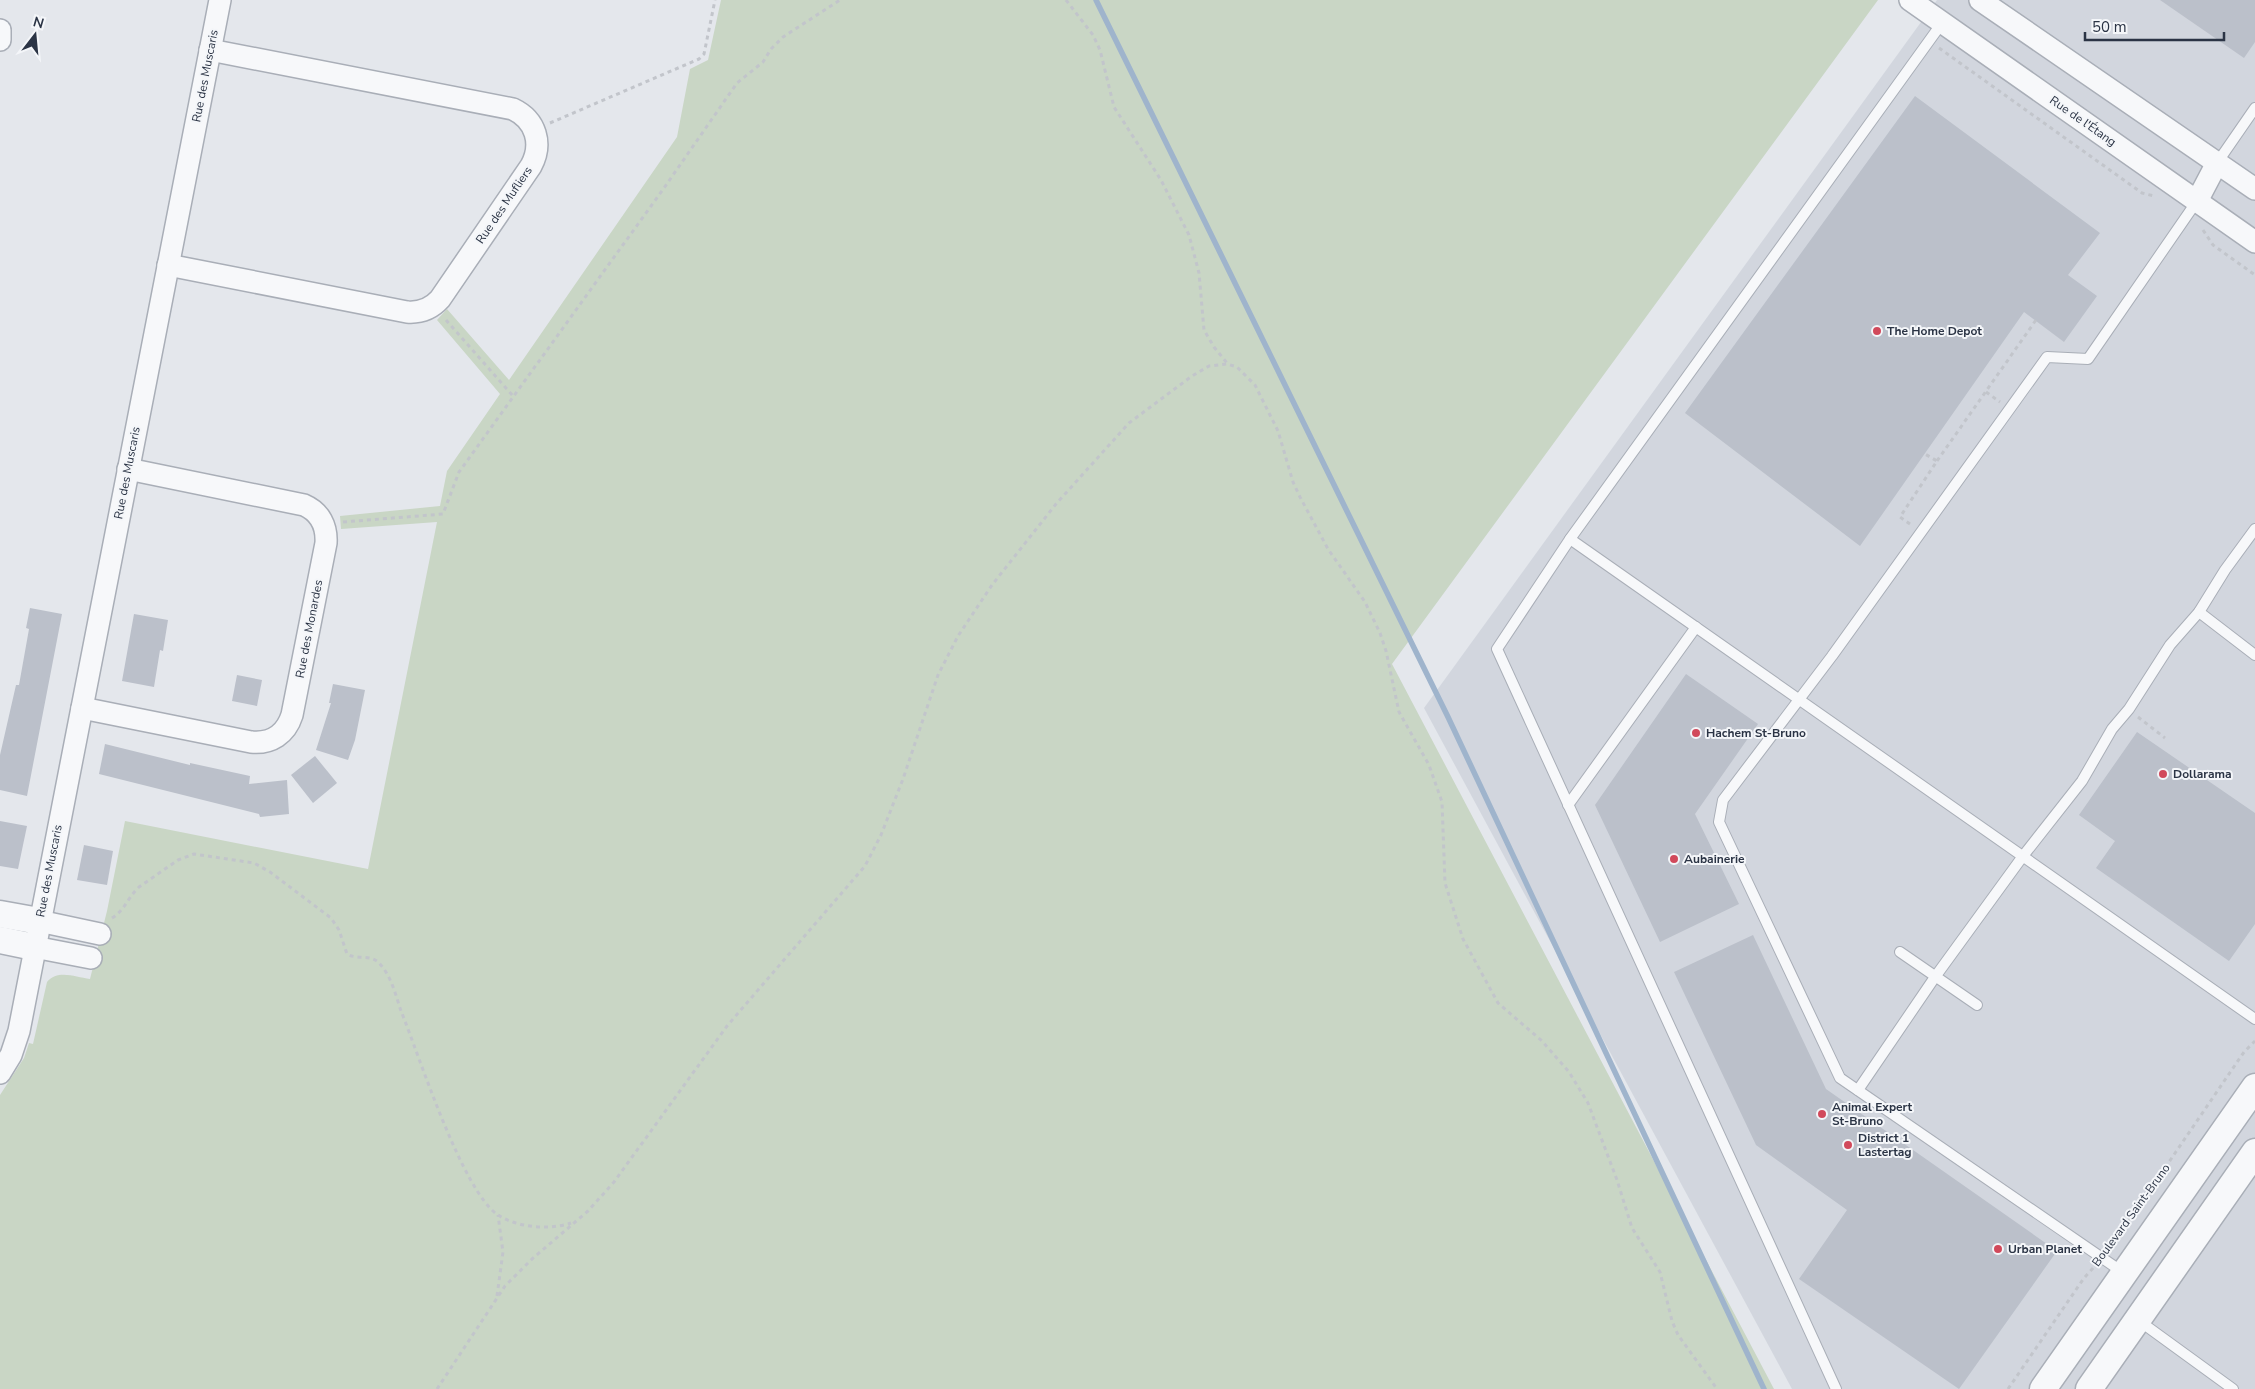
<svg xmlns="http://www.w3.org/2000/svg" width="2255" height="1389" viewBox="0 0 2255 1389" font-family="'Nunito Sans',sans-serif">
<rect width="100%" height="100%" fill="#e4e7ec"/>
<!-- built -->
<polygon fill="#d2d6de" points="1937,0 2255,0 2255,1389 1792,1389 1424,708"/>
<!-- green -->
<path fill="#c9d6c5" d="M721,0H1878L1392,664L1774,1389H0V1095L24,1058L29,1043L33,1044L47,982C58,969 75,977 90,979L107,911L125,821L368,869L437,522L341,529L340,516L440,506L447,471L500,394L437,320L447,309L509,380L677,137L690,69L708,60Z"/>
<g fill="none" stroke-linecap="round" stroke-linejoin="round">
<!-- stream -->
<polyline stroke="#9fb4cc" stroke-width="5.5" points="1096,0 1448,717 1764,1389"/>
</g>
<!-- building -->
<g fill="#bbc0ca">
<polygon points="2160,0 2255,0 2255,42 2244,58"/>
<polygon points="1915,96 2100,233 2068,275 2097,296 2064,342 2024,312 1860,546 1685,413"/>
<polygon points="30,608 62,614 27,796 0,790 0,755 16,685 19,685 29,629 26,628"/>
<polygon points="134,614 168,620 163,651 160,650 154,687 122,681"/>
<polygon points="1686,674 1758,724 1695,814 1739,904 1660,942 1595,805"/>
<polygon points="237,675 262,680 257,706 232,701"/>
<polygon points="333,684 365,690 355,740 348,760 316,750 331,703 329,703"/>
<polygon points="2137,732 2255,813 2255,924 2229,961 2096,868 2115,841 2079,815"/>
<polygon points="105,744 190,765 190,763 250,776 249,784 287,780 289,814 260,817 259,814 99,774"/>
<polygon points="315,756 337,783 313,803 291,775"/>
<polygon points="0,821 27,826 18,869 0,866"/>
<polygon points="84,845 113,851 107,885 77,880"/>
<polygon points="1753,935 1826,1089 2057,1251 1959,1389 1799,1279 1847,1210 1756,1145 1674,972"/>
</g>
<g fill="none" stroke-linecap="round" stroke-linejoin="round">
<!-- service casing -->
<g stroke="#a9aeb7" stroke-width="12">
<g id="service">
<polyline points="2217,163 2255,108"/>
<polyline points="1570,539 2255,1019"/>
<polyline points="2199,612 2255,655"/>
<polyline points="1568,805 1696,627"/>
<polyline points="1900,952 1977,1005"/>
<polyline points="1858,1090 1935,977 2023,856 2082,781 2112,729 2129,709 2170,645 2199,612 2225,570 2255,529"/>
<polyline points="2124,1273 1840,1078 1719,822 1723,800 1832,656 2047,357 2088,359 2197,201"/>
<polyline points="2138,1320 2233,1389"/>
<polyline points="1836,1389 1497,649 1570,539 1942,23"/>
</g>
</g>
<!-- minor casing -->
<g stroke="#a9aeb7" stroke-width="24">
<g id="minor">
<polyline points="1910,0 2255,242"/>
<polyline points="1980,0 2255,189"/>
<polyline points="0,30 0,40"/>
<polyline points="2197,201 2217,163"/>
<path d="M168,265L407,312C420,313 431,309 440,299L531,166C543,144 536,120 513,109L210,50"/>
<path d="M82,708L251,742C271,744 286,734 292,715L326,543C327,526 320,512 304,505L128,469"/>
<polyline points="39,921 100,934"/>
<polyline points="34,947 91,958"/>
<polyline points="0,1073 11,1055 19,1031 220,0"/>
</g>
</g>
<!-- tertiary casing -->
<g stroke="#a9aeb7" stroke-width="29">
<g id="tertiary">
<polyline points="0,914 39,921"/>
<polyline points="0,940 34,947"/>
<polyline points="2043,1389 2255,1087"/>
<polyline points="2089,1389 2255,1152"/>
</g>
</g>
<!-- path -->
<g stroke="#c2c5cb" stroke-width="3" stroke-dasharray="4 4" stroke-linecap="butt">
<polyline points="1066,0 1093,35 1100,50 1114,107 1161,180 1189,235 1199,273 1204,330 1214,347 1227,363"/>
<polyline points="1939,48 2142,193 2154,196"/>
<polyline points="550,123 699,59 704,54 715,0"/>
<polyline points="2203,230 2213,245 2255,275"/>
<polyline points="446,320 513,396"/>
<polyline points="1986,392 2000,402"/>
<polyline points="1937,461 2036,320"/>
<polyline points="343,522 443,514 459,472 664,188 737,83 763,62 771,49 783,37 840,0"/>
<polyline points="1910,524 1900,517 1937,461 1925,454"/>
<polyline points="2138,717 2165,738"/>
<path d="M112,918C125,910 128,897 139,887L178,860L194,854L254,863L270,872L331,918L339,930L347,954C357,960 371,954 379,963C391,975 396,996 401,1011C419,1055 462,1191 498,1215C518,1228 550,1230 571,1223"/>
<polyline points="2111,1247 2244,1052 2255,1041"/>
<polyline points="497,1296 503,1252 498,1215"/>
<polyline points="437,1389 505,1286 532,1259 588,1211 614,1182 727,1026 865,866 881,835 903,779 938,675 958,636 992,585 1056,504 1129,423 1192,376 1209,366 1227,364 1237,367 1255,385 1278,431 1293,482 1300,497 1328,549 1365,602 1380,633 1386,651 1399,712 1429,765 1442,802 1445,883 1463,939 1498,1003 1542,1041 1569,1072 1588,1103 1617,1180 1632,1228 1660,1272 1672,1321 1678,1335 1717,1389"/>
<polyline points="2008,1389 2084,1278 2094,1267"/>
</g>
<!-- service -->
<use href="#service" stroke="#f7f8fa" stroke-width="10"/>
<!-- minor -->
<use href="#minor" stroke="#f7f8fa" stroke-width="21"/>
<!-- tertiary -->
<use href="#tertiary" stroke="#f7f8fa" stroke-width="26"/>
</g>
<!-- markers -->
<g fill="#d1495b" stroke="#f4f6f9" stroke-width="2">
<circle cx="1877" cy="331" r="5"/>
<circle cx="1696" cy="733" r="5"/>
<circle cx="2163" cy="774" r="5"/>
<circle cx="1674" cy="859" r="5"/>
<circle cx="1822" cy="1114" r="5"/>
<circle cx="1848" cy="1145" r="5"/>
<circle cx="1998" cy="1249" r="5"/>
</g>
<g text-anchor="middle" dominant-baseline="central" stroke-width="4" stroke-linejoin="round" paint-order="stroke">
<!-- street labels -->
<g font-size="12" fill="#2b3445" stroke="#f4f6f9">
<text transform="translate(205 76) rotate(-79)">Rue des Muscaris</text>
<text transform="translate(2083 121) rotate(35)">Rue de l'Étang</text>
<text transform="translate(504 205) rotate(-56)">Rue des Mufliers</text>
<text transform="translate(127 473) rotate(-79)">Rue des Muscaris</text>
<text transform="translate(309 629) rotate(-79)">Rue des Monardes</text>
<text transform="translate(49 871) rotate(-79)">Rue des Muscaris</text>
<text transform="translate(2131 1215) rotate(-54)">Boulevard Saint-Bruno</text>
</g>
<!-- poi labels -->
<g font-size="12" font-weight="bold" fill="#2b3445" stroke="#f4f6f9" text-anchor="start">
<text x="1887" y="331">The Home Depot</text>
<text x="1706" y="733">Hachem St-Bruno</text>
<text x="2173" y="774">Dollarama</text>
<text x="1684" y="859">Aubainerie</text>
<text x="1832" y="1107">Animal Expert<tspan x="1832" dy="14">St-Bruno</tspan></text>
<text x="1858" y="1138">District 1<tspan x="1858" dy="14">Lastertag</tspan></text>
<text x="2008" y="1249">Urban Planet</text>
</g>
</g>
<!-- north arrow -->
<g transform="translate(35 35) rotate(16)" stroke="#f4f6f9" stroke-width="4" paint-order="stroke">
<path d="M0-4L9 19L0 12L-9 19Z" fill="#2b3445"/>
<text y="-8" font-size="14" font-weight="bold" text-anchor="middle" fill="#2b3445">N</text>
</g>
<!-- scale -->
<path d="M2085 32v8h139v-8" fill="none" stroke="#2b3445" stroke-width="2.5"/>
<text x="2092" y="32" font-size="15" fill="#2b3445" stroke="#f4f6f9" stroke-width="4" paint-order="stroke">50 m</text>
</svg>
